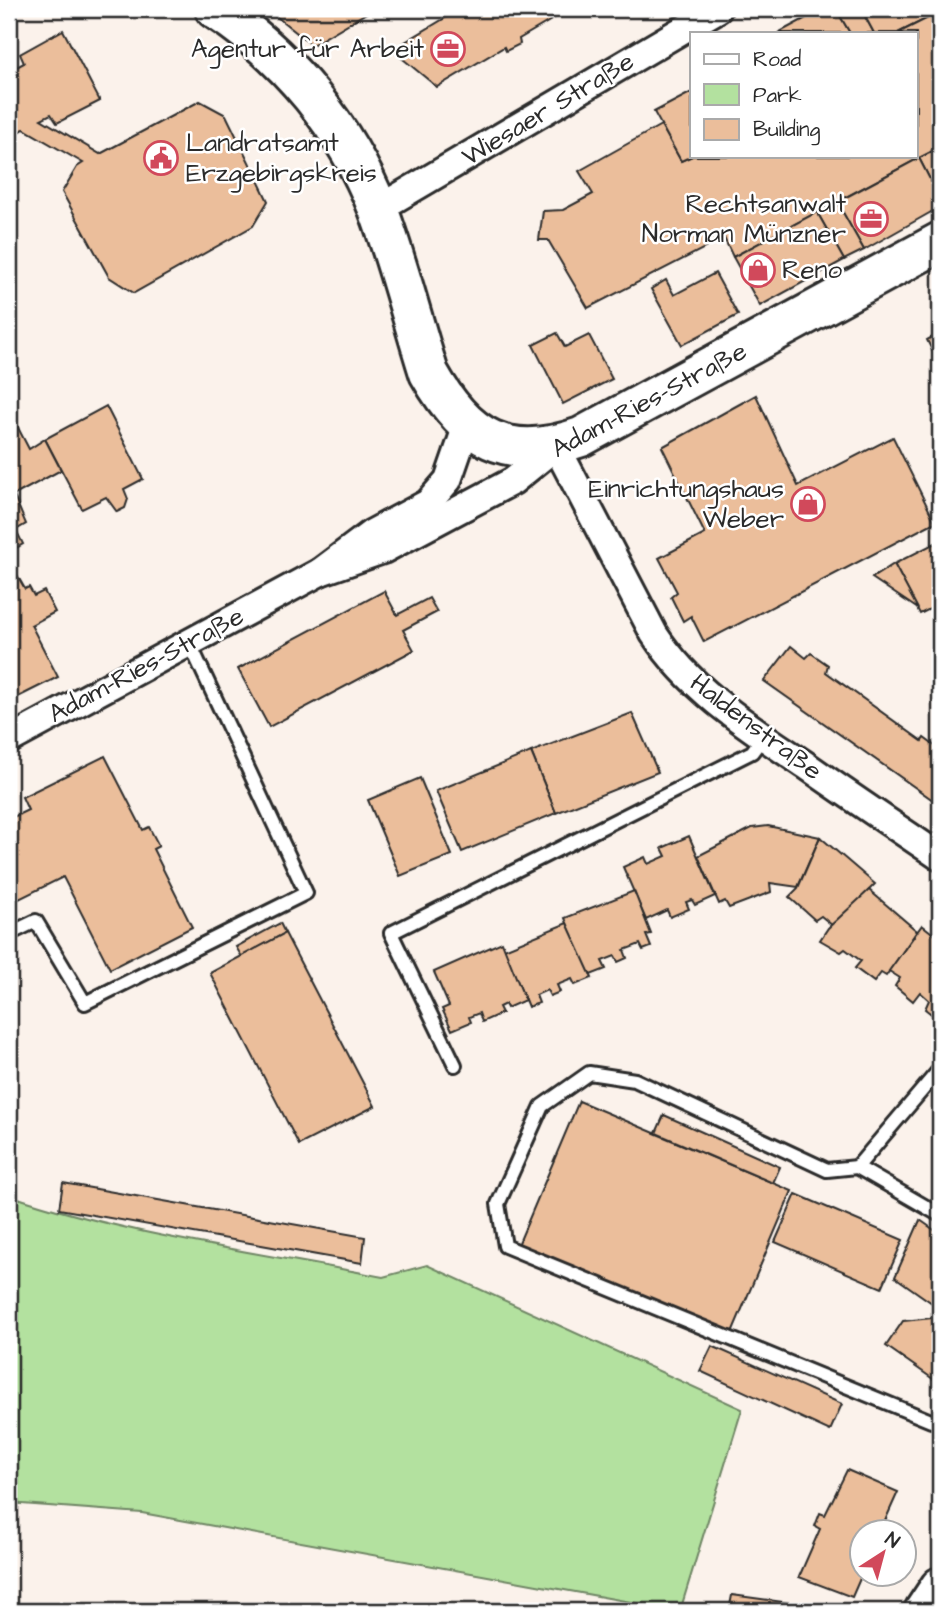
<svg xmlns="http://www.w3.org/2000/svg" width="949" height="1620" viewBox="0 0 949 1620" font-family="'Architects Daughter',sans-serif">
<rect width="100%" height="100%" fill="#fbf2eb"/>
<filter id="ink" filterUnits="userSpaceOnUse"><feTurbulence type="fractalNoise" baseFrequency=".0143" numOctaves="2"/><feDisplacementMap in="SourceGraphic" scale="14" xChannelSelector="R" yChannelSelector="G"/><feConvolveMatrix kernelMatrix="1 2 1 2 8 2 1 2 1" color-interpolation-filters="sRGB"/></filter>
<g filter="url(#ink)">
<!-- green -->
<path fill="#b3e19f" stroke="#6f8665" stroke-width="2" d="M9,1195C129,1236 258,1252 383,1277L427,1265L742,1409L680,1611L142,1513L9,1503Z"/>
<!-- building -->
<g fill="#ebbe9b" stroke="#2b2b2b" stroke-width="2">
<polygon points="267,9 373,9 312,45"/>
<polygon points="460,9 570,9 519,39 520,44 506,51 504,47 437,87 392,50"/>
<polygon points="823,9 836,9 850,33 778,33"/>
<polygon points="836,9 861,9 874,33 850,33"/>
<polygon points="861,9 940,9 940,12 898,33 874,33"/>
<polygon points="940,12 940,147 733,257 724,238 588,308 548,240 539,240 543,211 563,210 593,194 579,171 661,125 681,161 692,156 916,156 916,33 898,33"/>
<polygon points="63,30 100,101 57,123 51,114 41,119 100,154 200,101 226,115 268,201 253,226 134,293 109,277 62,192 77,167 83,163 24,129 9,137 9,71 24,63 20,54"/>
<polygon points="692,92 692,156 681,161 654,112"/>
<polygon points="938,149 940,154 940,199 919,158"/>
<polygon points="919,158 940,199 940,207 864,250 837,202"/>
<polygon points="837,202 864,250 844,260 817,212"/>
<polygon points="817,212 844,260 760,306 733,257"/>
<polygon points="715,273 738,315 682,345 651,289 666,280 674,295"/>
<polygon points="557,333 565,347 589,335 612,379 563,404 533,345"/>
<polygon points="940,333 940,367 927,340"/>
<polygon points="756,395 798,486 893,437 935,522 704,642 691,616 683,621 671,597 677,592 659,558 705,534 662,447"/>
<polygon points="106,406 143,479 124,489 128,499 125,508 117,512 106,497 82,509 45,439"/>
<polygon points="15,422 29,449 45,439 61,470 9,498 9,426"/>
<polygon points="14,496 26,524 16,530 23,544 9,552 9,498"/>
<polygon points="937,542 940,548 940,604 920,614 894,564"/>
<polygon points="894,564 918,609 872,578"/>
<polygon points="17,575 25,589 29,587 34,596 44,591 55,612 31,625 58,677 14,699 9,696 9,578"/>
<polygon points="384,591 397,615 429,598 437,612 403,630 414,650 269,727 238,669"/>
<polygon points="791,646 806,658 811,653 828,665 826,672 922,741 924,738 939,749 940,805 764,681"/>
<polygon points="632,713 658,772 556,813 531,752"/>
<polygon points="531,752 556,813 462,852 436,791"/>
<polygon points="105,756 143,830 149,827 159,846 153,849 192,927 110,969 63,877 9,904 9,819 28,810 22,797"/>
<polygon points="420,778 452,855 400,876 368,800"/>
<polygon points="768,826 820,837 798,887 770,883 771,892 729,908 725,901 719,904 698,856 752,828"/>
<polygon points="689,836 715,896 695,905 692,900 686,902 689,909 670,917 667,910 646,920 623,867 645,857 648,864 666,856 662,848"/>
<polygon points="820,837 875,884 833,926 821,916 815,920 789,897 798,888"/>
<polygon points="869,890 917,931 886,976 881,973 874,982 855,968 861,961 845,949 841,952 820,940 828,928"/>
<polygon points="634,891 651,934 646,935 651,947 643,950 640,944 624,950 627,958 618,962 615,956 602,961 606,969 588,976 565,918"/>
<polygon points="280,923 285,933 242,957 236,947"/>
<polygon points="567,923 592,978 575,985 572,979 557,985 560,992 550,996 547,990 536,995 539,1003 528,1007 504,949"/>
<polygon points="922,925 940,939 940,1021 925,1009 929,1000 920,992 913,1001 895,986 900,978 889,971"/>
<polygon points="285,933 375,1106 299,1145 210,973"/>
<polygon points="502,942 525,1000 507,1008 505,1004 499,1007 502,1013 482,1022 479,1013 469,1017 471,1022 452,1030 442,1009 449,1006 434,972"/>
<polygon points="579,1101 792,1191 731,1335 518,1245"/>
<polygon points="664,1115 780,1167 773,1183 656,1133"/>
<polygon points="63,1183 365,1237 362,1263 59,1209"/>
<polygon points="796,1194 903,1240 882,1288 775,1242"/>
<polygon points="920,1220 940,1234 940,1381 935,1377 933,1379 886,1346 903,1321 932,1318 939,1308 895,1277"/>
<polygon points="712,1346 842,1404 830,1431 700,1371"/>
<polygon points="847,1470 898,1492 880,1532 862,1532 862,1574 852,1597 799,1577 820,1529 815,1526 820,1513 825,1515"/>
<polygon points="732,1595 848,1611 729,1611"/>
</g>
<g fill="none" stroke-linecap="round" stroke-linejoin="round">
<!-- service casing -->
<g stroke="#2b2b2b" stroke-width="18">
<g id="service">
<polyline points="9,934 36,921 85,1003 306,893 189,642"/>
<polyline points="455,1065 391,933 752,752 763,737"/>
<polyline points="857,1167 940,1069"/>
<polyline points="940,1215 857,1167 827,1170 635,1080 589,1073 542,1106 498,1204 505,1246 931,1421 940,1419"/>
</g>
</g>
<!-- minor casing -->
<g stroke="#2b2b2b" stroke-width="32">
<g id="minor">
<polyline points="378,209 718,9"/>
<path d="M320,572L383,550L513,481L556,446L654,634C692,692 751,728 807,766C851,797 896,827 940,857"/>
<polyline points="9,740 320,572 372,533 428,503 448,480 467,425"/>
</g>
</g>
<!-- primary casing -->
<g stroke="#2b2b2b" stroke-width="44">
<g id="primary">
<path d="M215,9C288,56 346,128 378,209C398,262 412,319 429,373C466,439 507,463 581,437L940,242"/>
<polyline points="924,1611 940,1587"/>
</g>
</g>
<!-- service -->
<use href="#service" stroke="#fff" stroke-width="12"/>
<!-- minor -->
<use href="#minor" stroke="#fff" stroke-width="26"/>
<!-- primary -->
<use href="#primary" stroke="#fff" stroke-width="38"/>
</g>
</g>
<!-- icons -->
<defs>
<g id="office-ring" transform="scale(1.75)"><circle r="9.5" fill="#fff" stroke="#d1495b" stroke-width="1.5"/><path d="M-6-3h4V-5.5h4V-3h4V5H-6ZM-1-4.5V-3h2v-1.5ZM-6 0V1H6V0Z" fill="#d1495b"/></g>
<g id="civic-ring" transform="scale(1.75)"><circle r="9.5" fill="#fff" stroke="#d1495b" stroke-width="1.5"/><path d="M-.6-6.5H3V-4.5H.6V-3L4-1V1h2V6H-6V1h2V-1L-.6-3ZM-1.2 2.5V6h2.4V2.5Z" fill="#d1495b"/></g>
<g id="shop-ring" transform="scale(1.75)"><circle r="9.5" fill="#fff" stroke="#d1495b" stroke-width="1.5"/><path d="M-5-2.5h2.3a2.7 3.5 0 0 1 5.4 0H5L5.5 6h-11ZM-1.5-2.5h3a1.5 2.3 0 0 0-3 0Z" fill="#d1495b"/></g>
</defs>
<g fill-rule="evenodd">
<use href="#office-ring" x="448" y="49"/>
<use href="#civic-ring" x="161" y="158"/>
<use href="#office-ring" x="871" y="219"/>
<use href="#shop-ring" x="758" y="270"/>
<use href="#shop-ring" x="808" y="504"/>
</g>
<g text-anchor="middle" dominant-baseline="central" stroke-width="5" stroke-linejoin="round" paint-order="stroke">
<!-- poi labels -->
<g font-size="26" fill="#2b2b2b" stroke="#fff" text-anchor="end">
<text x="424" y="49">Agentur für Arbeit</text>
<text x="186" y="143" text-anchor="start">Landratsamt<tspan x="186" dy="30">Erzgebirgskreis</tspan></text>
<text x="846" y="204">Rechtsanwalt<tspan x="846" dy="30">Norman Münzner</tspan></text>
<text x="782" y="270" text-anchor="start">Reno</text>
<text x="784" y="489">Einrichtungshaus<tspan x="784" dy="30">Weber</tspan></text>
</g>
<!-- street labels -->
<g font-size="26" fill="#2b2b2b" stroke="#fff">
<text transform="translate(548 109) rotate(-31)">Wiesaer Straße</text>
<text transform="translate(649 400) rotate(-28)">Adam-Ries-Straße</text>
<text transform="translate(146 665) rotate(-28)">Adam-Ries-Straße</text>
<text transform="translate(756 727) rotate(37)">Haldenstraße</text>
</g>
</g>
<!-- margin -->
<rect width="949" height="1620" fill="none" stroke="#fff" stroke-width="35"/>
<rect x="18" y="18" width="914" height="1585" fill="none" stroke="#2b2b2b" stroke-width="2.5" filter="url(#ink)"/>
<!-- legend -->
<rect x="690" y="32" width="228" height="126" fill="#ffffff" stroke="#aaaaaa" stroke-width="2"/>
<rect x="704" y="54" width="35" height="10" fill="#ffffff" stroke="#aaaaaa" stroke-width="2"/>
<text x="753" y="66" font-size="21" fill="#2b2b2b">Road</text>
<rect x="704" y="84" width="35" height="21" fill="#b3e19f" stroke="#aaaaaa" stroke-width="2"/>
<text x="753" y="102" font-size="21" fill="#2b2b2b">Park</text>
<rect x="704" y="119" width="35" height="21" fill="#ebbe9b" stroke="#aaaaaa" stroke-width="2"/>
<text x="753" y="136" font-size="21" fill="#2b2b2b">Building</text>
<!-- north arrow -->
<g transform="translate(883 1553) rotate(36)"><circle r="33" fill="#ffffff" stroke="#aaaaaa" stroke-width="2"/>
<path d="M0-5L12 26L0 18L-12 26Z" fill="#d1495b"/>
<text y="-10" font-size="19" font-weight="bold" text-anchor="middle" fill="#2b2b2b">N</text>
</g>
</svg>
